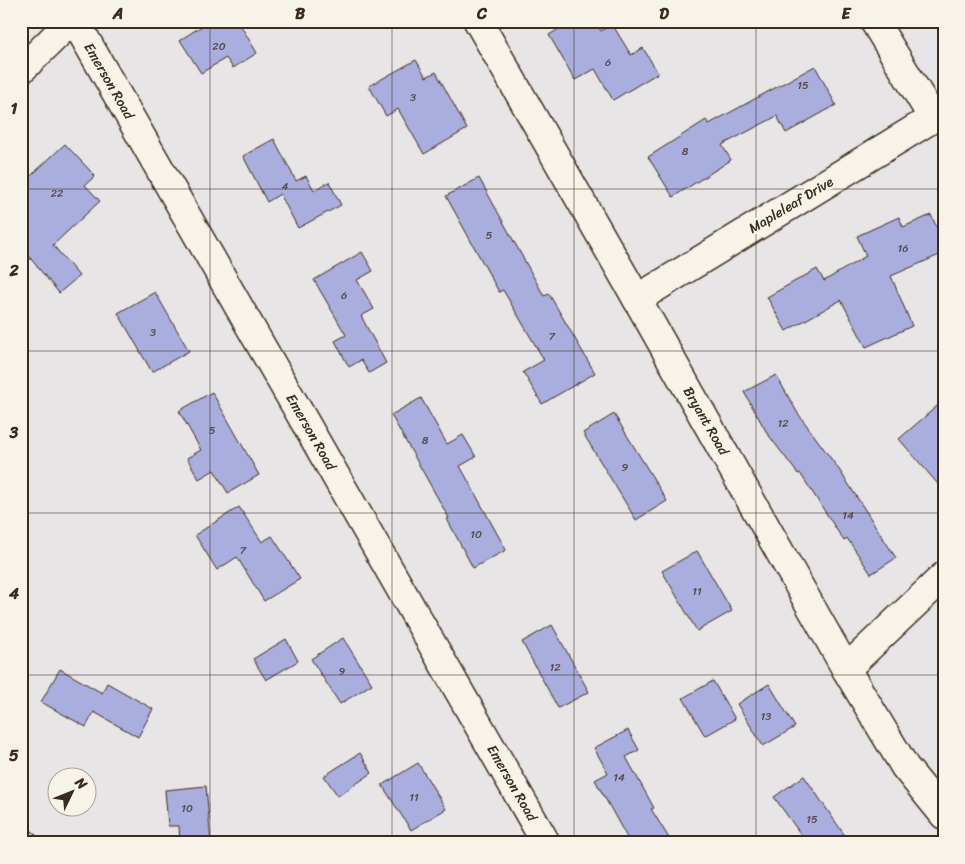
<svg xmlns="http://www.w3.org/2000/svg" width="965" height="864" viewBox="0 0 965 864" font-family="Sriracha,sans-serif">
<rect width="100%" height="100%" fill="#e8e5e6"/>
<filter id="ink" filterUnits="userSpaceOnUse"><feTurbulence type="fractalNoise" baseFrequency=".02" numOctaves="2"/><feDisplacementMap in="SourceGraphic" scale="10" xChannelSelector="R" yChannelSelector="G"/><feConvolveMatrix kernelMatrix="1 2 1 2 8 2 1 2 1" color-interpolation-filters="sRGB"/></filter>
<g filter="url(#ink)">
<!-- building -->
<g fill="#aaaedf" stroke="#3b2a1e">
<polygon points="210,21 238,21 257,53 233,68 226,58 201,73 180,40"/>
<polygon points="572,21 595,21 601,31 612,24 631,55 643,48 658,73 613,100 595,69 575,80 549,35"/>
<polygon points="416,60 426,77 436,72 467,129 424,154 398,109 386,116 369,86"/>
<polygon points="815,66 836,105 786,133 777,116 722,145 731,160 673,197 648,157 706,120 709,124"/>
<polygon points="274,139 296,181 306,176 314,190 329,182 341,205 298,228 280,194 267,202 243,156"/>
<polygon points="65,144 95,176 85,185 100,201 53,245 79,276 59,293 21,247 21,185"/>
<polygon points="479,178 544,296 549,294 595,373 542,404 523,372 544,360 503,290 499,292 446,196"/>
<polygon points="931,215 944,243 944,253 891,276 912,326 866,347 841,300 786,331 767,297 817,269 824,281 866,256 857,236 899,217 903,227"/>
<polygon points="362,252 373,271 357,280 374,309 361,316 386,363 369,373 361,360 349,367 335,341 346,335 314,280"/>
<polygon points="155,292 189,351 152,372 118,313"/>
<polygon points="776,375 797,412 840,471 896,558 871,574 847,538 844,541 800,473 798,474 767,433 744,392"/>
<polygon points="212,392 259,475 228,493 214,470 199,479 187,458 201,450 179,411"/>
<polygon points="421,398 447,444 463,435 476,457 460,466 506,550 473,568 447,519 449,518 391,415"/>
<polygon points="944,400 944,491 899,439"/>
<polygon points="614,414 667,501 636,520 583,433"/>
<polygon points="239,507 262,542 272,536 300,579 264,601 237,557 217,570 195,535"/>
<polygon points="697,551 732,611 697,631 662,571"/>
<polygon points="552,625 589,692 558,708 522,642"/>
<polygon points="343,638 372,684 340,704 311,659"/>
<polygon points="286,639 298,661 266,680 253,659"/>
<polygon points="60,669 102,693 107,683 153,709 138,737 94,712 86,727 41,702"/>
<polygon points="713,681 735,719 705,736 683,698"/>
<polygon points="769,684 795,727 763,746 737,704"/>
<polygon points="628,730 639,750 626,757 654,808 651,809 672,843 630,843 595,780 608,773 594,748"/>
<polygon points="360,753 372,773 338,796 324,776"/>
<polygon points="418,763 446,809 411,830 382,785"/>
<polygon points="804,776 850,843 807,843 774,797"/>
<polygon points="206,786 211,843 180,843 179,826 168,826 165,790"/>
</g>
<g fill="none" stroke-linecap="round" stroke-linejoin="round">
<!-- minor casing -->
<g stroke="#3b2a1e" stroke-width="31">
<g id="minor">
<polyline points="75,21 546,843"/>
<polyline points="478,21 637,299 846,669 905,767 944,815"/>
<polyline points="874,21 933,118"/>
<polyline points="21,70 71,21"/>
<polyline points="637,299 933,118 944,109"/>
<polyline points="846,669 944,576"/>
<polyline points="21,842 23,843"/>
</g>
</g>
<!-- minor -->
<use href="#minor" stroke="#f7f3e8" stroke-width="28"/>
</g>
</g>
<!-- grid -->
<path fill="none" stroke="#3b2a1e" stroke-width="1" stroke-opacity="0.55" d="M210,21V843M392,21V843M574,21V843M756,21V843M21,189H944M21,351H944M21,513H944M21,675H944"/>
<g text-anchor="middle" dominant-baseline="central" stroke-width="5" stroke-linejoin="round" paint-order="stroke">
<!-- number labels -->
<g font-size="11" fill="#574b4e">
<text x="219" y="46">20</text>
<text x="608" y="62">6</text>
<text x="803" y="85">15</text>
<text x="413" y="97">3</text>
<text x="685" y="151">8</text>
<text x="285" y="186">4</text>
<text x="57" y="193">22</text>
<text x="489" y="235">5</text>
<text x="903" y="248">16</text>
<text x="344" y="295">6</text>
<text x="153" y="332">3</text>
<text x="552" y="336">7</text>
<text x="783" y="423">12</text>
<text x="212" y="430">5</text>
<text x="425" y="440">8</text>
<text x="625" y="467">9</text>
<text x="848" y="515">14</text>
<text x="476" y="534">10</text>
<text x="243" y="550">7</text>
<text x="697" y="591">11</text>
<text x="555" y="667">12</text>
<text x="342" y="671">9</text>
<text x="766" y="716">13</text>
<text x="619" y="777">14</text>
<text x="414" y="797">11</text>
<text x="187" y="808">10</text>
<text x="812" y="819">15</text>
</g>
<!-- street labels -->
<g font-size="14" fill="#3b2a1e" stroke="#f7f3e8">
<text transform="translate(109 81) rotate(60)">Emerson Road</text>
<text transform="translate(791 205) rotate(-31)">Mapleleaf Drive</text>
<text transform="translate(706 421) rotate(60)">Bryant Road</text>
<text transform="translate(311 432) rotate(60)">Emerson Road</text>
<text transform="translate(512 783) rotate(60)">Emerson Road</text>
</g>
</g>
<!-- margin -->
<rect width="965" height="864" fill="none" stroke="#f7f3e8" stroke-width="55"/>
<!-- north arrow -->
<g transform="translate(72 792) rotate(47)"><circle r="24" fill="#f7f3e8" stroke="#aca397"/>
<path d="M0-4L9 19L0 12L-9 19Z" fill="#3b2a1e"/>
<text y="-8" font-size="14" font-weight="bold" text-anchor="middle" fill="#3b2a1e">N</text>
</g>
<rect x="28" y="28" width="910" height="808" fill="none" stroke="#3b2a1e" stroke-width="2"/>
<g font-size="16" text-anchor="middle" font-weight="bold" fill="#3b2a1e">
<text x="118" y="19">A</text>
<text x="300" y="19">B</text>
<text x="482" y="19">C</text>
<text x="664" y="19">D</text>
<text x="846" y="19">E</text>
<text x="14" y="114">1</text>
<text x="14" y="276">2</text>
<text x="14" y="438">3</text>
<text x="14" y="599">4</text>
<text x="14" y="761">5</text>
</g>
</svg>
